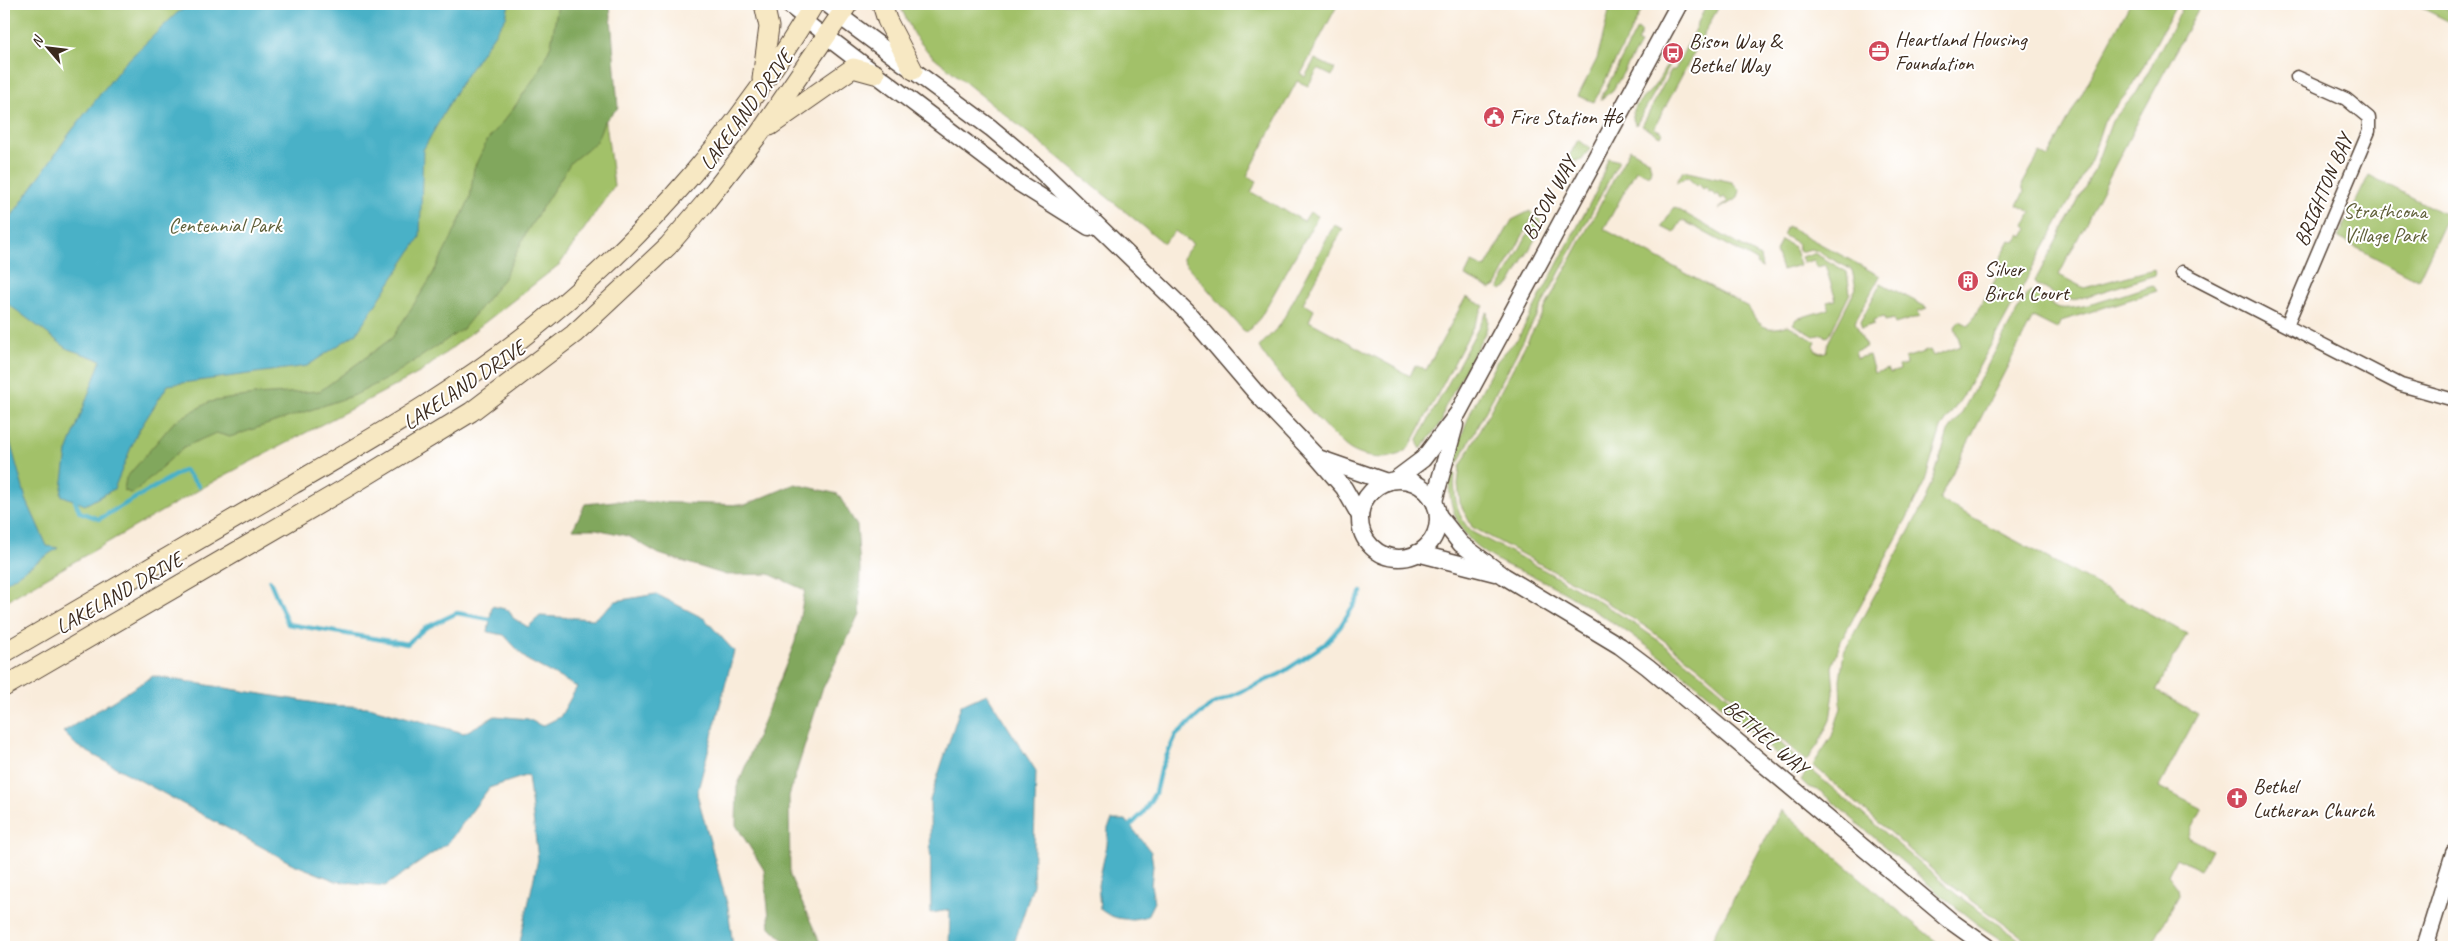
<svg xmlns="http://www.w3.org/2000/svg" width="2458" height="951" viewBox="0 0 2458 951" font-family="Caveat,sans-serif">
<rect width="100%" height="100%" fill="#fff"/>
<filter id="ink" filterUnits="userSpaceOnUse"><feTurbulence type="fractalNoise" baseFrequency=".02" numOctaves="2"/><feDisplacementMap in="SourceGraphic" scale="10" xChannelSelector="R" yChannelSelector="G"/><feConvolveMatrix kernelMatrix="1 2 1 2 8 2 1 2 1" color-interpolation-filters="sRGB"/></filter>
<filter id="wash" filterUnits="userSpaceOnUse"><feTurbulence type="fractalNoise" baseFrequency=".0096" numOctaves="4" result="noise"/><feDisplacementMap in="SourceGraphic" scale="20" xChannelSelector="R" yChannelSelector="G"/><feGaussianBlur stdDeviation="1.12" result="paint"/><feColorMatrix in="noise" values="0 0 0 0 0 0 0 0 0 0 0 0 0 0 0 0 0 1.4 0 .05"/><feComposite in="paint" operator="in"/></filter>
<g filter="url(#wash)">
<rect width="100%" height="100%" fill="#f9ecdb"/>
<!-- green -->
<g fill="#a2c169" stroke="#6e7644">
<polygon points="4,4 591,4 614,186 560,264 421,372 218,479 4,602"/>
<polygon points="899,4 1338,4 1301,74 1305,77 1315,59 1335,69 1332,76 1318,69 1308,86 1297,81 1247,176 1257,181 1251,192 1304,221 1310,212 1318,216 1260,318 1247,332 1243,330 1184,262 1182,258 1193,244 1175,231 1164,243 929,53 914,35"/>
<polygon points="1611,4 1645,4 1594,102 1578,96 1597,59"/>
<polygon points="1707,4 1720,4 1654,128 1662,132 1660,136 1642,126 1671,70 1675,70"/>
<path d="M2130,4H2177L2132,87L2104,121L2091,160L2078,185L1963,396L1941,428L1925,481L1900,532L1841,641L1832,667L1834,693L1830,720L1818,745L1806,761L1699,667L1646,627L1584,588L1472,527L1460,503L1458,484L1460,467L1630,149L1649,160L1651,169L1649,176L1636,170L1604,229L1748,307C1759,326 1765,333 1788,325L1816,342L1814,346L1815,350L1821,353L1826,352L1828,343L1856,288L1852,270L1817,251L1811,249L1800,252L1797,243L1783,235L1787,226L1880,276L1855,322L1866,347L1855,351L1857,358L1869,355L1874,373L1888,369L1890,373L1900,370L1899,366L1906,364L1905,358L1930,350L1933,356L1961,346L1955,327L1959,321L1969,326L2003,266L1998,263L2010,240L2015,242L2020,235L2023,237L2028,228L2025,225L2031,212L2017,205L2024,192L2022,185L2040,153L2048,157Z"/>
<path d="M2185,4H2201L2139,119L2059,275L2084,288L2154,269L2155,275L2078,299C2060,303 2053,291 2037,285L2035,281L2094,170L2112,121L2137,92Z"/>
<polygon points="2414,4 2437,4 2454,13 2454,24"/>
<polygon points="1637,29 1642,32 1637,42 1640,44 1613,90 1600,100"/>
<path d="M1667,65L1669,67L1636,125C1625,110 1643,99 1652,89C1658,82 1662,73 1667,65Z"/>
<polygon points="1578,140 1590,148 1582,160 1569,162 1567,160"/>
<polygon points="1608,158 1619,161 1458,463 1453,466 1450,464 1472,409 1497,361 1518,338 1598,188"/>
<polygon points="1683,171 1732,182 1740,190 1738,198 1719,209 1728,202 1724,197 1721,199 1718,194 1715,196 1712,191 1709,192 1706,187 1703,189 1699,184 1697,186 1687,177 1676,183"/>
<polygon points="2369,175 2448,216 2418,280 2338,238"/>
<polygon points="1674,207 1760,257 1762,268 1756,264 1757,261 1682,220 1674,233 1662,227"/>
<polygon points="1530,211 1533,216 1496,286 1491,289 1465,276 1472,262 1485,268 1512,220"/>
<polygon points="1536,218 1539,218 1542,224 1540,230 1510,285 1501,290 1499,288"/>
<path d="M1334,225L1343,229L1303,303L1314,310L1309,321L1410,376L1415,365L1426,370L1466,297L1484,306L1411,445C1397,463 1368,460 1351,450C1335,441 1267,364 1259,347L1280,325Z"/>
<polygon points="1781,240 1794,247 1800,265 1782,270 1776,252"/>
<polygon points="1814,253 1847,272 1850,293 1829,336 1826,337 1823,334 1814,336 1793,324 1796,319 1829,309 1827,302 1836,300 1825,265 1817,267 1814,260 1804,263 1801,257"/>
<polygon points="1881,283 1928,308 1918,311 1920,316 1895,324 1893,319 1885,321 1884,317 1873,320 1874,324 1862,328 1860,322"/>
<path d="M2153,285L2157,291L2061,321L2057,329L2033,317L1939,499L2187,634L2156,691L2198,714L2159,787L2202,809L2188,837L2212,849L2201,870L2176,858L2168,875L2178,888L2179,895L2151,947H2036L1945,881L1813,765L1832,736L1841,708L1840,680L1844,652L1920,511L1935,474L1948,432L1962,412L2025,297L2029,292C2041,294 2048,305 2060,308C2081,311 2131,291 2153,285Z"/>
<polygon points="1487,312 1488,321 1486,331 1444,409 1442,421 1421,449 1418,444 1418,439"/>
<path d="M1449,472H1453L1455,474C1453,494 1457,518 1472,532C1538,566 1602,600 1662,643C1712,680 1758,723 1804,764L1794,774L1785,762C1728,711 1670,658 1604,617C1581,603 1553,584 1528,574C1508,567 1488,557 1472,542C1453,522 1448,499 1449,472Z"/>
<polygon points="1809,768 1957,895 2030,947 2012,947 1977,924 1942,896 1820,791 1808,787 1801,780"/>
<polygon points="1781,810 1901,913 1943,947 1708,947"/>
</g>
<!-- forest -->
<g fill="#81a75d" stroke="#5e683e">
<polygon points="558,4 610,4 618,108 604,122 596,142 571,162 526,233 504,278 463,329 390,377 355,395 230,437 216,433 184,447 132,494 124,490 126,478 174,422 209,402 254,395 320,391 392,338 429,281 451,239 470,198 474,168 487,141 513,109 537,74 551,45"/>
<polygon points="795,484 838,494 857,526 860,568 859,615 822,690 789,796 790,876 822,947 791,947 770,927 764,870 736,825 737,787 795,642 805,590 769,574 726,575 659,554 628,536 596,529 573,529 585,504 615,501 745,505"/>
</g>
<!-- water -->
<g fill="#48b1c7" stroke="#426e72">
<polygon points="192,4 509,4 506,17 459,86 423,150 420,237 357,333 307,366 168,385 137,433 114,489 85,505 61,495 67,452 101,360 68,349 4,301 4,227 69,134 123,65 177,13"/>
<polygon points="4,420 26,499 47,546 58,548 4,584"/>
<polygon points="656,594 705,619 734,651 697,794 728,907 733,947 519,947 538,859 528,775 489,788 448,843 385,886 336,881 291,863 77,746 63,732 153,676 328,705 369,707 464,733 495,716 528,719 542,726 560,717 577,687 527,660 504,635 488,632 492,606 509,610 513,618 528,627 540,616 594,619 616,601"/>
<polygon points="987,694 1036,771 1033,885 1013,947 949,947 950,910 931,913 930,800 961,705"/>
<path d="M1112,820H1126L1151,852L1153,865L1151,885L1154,902L1147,916C1131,921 1114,921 1100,909L1098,885L1107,845L1108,828Z"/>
</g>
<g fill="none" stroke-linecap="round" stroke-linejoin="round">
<!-- stream -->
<g stroke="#48b1c7" stroke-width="4.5">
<polyline points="75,501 80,512 99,519 184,470 199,486"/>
<polyline points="270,581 288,624 407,644 425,628 457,613 490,619"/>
<polyline points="1131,825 1143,813 1155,793 1160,771 1176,735 1211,705 1280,674 1325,644 1340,627 1362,592"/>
</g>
</g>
</g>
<g filter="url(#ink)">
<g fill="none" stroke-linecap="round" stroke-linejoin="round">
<!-- minor casing -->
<g stroke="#58473a" stroke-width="15">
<g id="minor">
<polyline points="785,4 827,37"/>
<polyline points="824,4 841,17"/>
<polyline points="2182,272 2401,385 2454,400"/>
<polyline points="2287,325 2369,131 2369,118 2346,99 2297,77"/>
</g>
</g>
<!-- tertiary casing -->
<g stroke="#58473a" stroke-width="19">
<g id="tertiary">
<polyline points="841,17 991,128 1035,165 1187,312 1257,394 1318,458 1344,488 1360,516"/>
<polyline points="827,37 1019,183 1089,227"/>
<polyline points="1321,459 1387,482"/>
<polyline points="1395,480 1423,459 1458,413 1679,4"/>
<circle cx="1399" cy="519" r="39"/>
<polyline points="1434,501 1455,425"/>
<polyline points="1438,515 1461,544 1504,576 1620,646 1648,667 1952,922 1987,947"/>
<polyline points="1417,553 1495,573"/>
<polyline points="2425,947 2454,853"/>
</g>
</g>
<!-- secondary casing -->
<g stroke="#58473a" stroke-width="21">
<g id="secondary">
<polyline points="882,4 887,20 913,70"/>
<polyline points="762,79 769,27 764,4"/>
<polyline points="770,126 853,68 875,74"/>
<path d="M4,653C100,597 196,541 292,485C378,435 467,384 544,320C651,232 744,123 814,4"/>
<polyline points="4,687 346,488 471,412 574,334 668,246 704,204 759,134 848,4"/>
</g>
</g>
<!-- minor -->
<use href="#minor" stroke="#fff" stroke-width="12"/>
<!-- tertiary -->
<use href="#tertiary" stroke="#fff" stroke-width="16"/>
<!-- secondary -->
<use href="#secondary" stroke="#f7e8c3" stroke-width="19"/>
</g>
</g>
<!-- icons -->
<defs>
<g id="office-disc" transform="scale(1.125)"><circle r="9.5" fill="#d1495b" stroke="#fff"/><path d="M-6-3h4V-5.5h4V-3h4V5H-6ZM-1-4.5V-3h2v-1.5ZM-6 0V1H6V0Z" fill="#fff"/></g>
<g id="bus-disc" transform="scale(1.125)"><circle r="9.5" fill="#d1495b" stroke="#fff"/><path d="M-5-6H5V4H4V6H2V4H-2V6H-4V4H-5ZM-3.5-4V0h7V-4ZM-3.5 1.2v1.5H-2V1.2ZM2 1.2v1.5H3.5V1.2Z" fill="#fff"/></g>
<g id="civic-disc" transform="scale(1.125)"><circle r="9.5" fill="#d1495b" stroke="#fff"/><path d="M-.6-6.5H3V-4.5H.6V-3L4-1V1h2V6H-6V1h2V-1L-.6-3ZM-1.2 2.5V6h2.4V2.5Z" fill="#fff"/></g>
<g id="building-disc" transform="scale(1.125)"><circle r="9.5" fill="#d1495b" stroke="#fff"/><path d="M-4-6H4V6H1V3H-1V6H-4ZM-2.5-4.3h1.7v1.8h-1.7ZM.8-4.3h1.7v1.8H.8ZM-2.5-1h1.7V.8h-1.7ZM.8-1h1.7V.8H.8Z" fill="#fff"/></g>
<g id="church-disc" transform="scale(1.125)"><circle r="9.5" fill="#d1495b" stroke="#fff"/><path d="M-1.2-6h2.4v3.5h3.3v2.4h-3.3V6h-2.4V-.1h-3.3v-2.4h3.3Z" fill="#fff"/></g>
</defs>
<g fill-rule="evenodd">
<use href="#office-disc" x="1879" y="51"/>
<use href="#bus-disc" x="1673" y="53"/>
<use href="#civic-disc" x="1494" y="117"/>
<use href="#building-disc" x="1968" y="281"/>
<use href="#church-disc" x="2237" y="798"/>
</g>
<g text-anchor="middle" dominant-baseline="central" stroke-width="4" stroke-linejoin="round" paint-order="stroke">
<!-- poi labels -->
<g font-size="21" fill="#3b2a1e" stroke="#fff" text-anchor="start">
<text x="1895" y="39">Heartland Housing<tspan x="1895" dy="24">Foundation</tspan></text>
<text x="1689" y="41">Bison Way &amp;<tspan x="1689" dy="24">Bethel Way</tspan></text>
<text x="1510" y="117">Fire Station #6</text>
<text x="1984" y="269">Silver<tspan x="1984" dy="24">Birch Court</tspan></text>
<text x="2253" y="786">Bethel<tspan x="2253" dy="24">Lutheran Church</tspan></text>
</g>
<!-- street labels -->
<g font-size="21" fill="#3b2a1e" stroke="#fff">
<text transform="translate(746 110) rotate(-54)">LAKELAND DRIVE</text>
<text transform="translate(2323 190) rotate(-67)">BRIGHTON BAY</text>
<text transform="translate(1549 198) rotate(-61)">BISON WAY</text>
<text transform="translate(464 385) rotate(-34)">LAKELAND DRIVE</text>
<text transform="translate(119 593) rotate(-30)">LAKELAND DRIVE</text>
<text transform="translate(1766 737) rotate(40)">BETHEL WAY</text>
</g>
<!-- park labels -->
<g font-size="21" fill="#5f5f38" stroke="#fff">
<text x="2385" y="211">Strathcona<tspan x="2385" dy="24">Village Park</tspan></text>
<text x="225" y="225">Centennial Park</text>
</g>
</g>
<!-- margin -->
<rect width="2458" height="951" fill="none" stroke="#fff" stroke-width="20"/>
<!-- north arrow -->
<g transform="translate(48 48) rotate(298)" stroke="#ffffff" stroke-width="4" paint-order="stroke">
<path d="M0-4L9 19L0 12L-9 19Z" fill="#3b2a1e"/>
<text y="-8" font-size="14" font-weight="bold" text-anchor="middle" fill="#3b2a1e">N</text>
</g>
</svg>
